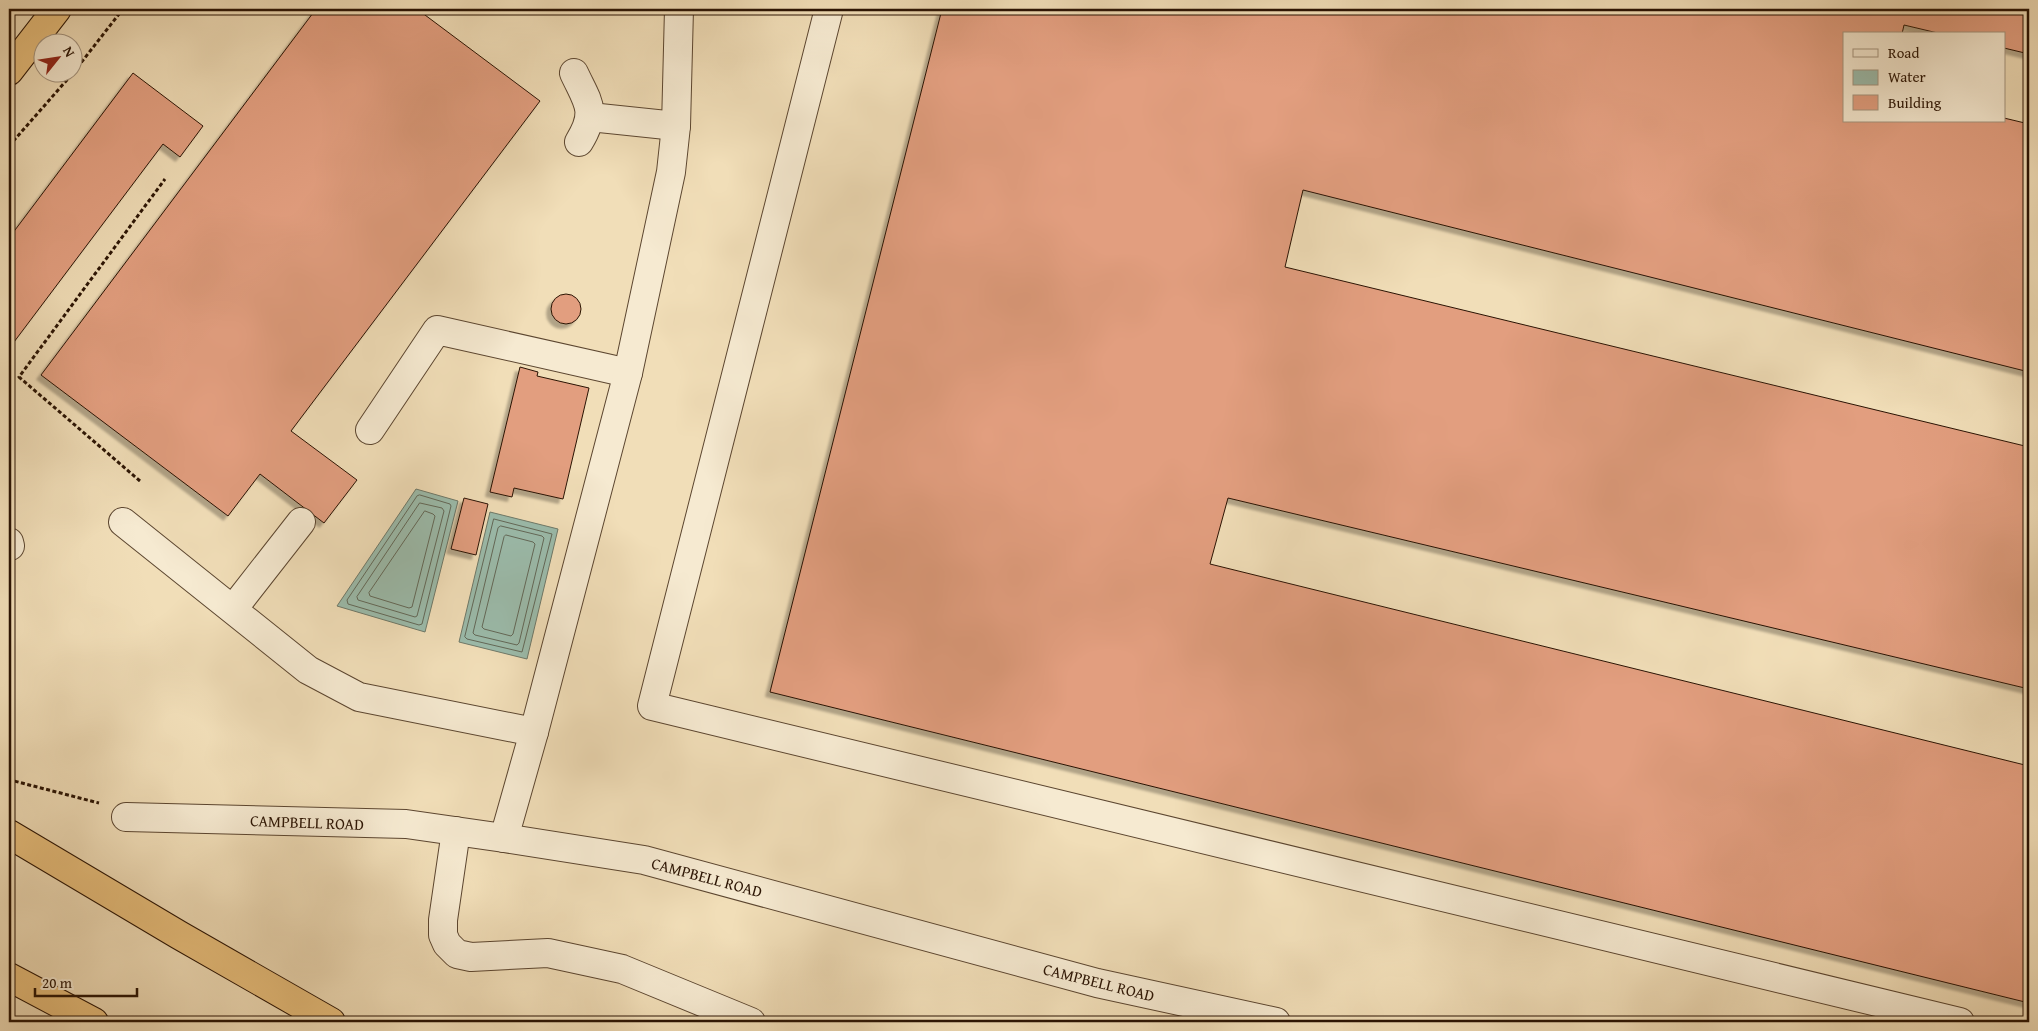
<svg xmlns="http://www.w3.org/2000/svg" width="2038" height="1031" viewBox="0 0 2038 1031" font-family="'Gentium Book Plus',serif">
<defs>
<filter id="shadow"><feDropShadow dx="-4.5" dy="4.5" stdDeviation="1" flood-color="#0004"/></filter>
</defs>
<rect width="100%" height="100%" fill="#f1deb8"/>
<filter id="stains"><feTurbulence type="fractalNoise" baseFrequency=".004" numOctaves="4"/><feColorMatrix values="0 0 0 0 .2 0 0 0 0 .09 0 0 0 0 .02 0 0 0 .5 -.17"/></filter>
<radialGradient id="worn" r=".72"><stop offset=".6" stop-color="#630" stop-opacity="0"/><stop offset="1" stop-color="#630" stop-opacity=".3"/></radialGradient>
<!-- water -->
<g fill="#9bbcac" stroke="#6e7868">
<polygon points="416,489 458,501 425,632 337,606"/>
<polygon points="490,512 558,529 527,659 459,642"/>
</g>
<g fill="none" stroke-linecap="round" stroke-linejoin="round">
<!-- shore -->
<g stroke="#626858" stroke-width="1">
<polygon points="420,495 450,504 451,506 422,624 419,625 348,604 347,600 417,496"/>
<polygon points="420,503 442,508 444,511 417,616 415,617 358,600 357,597"/>
<polygon points="425,511 433,514 435,516 412,607 409,608 370,596 369,593"/>
<polygon points="494,519 552,534 522,652 467,639 465,637"/>
<polygon points="501,526 542,536 544,538 519,643 517,645 475,635 473,633 498,528"/>
<polygon points="506,535 533,542 535,544 513,634 511,636 484,629 482,627 504,537"/>
</g>
</g>
<!-- building -->
<g fill="#e29e7f" stroke="#2a1303" filter="url(#shadow)">
<polygon points="316,9 417,9 540,101 291,431 357,480 324,523 260,474 228,516 41,375"/>
<polygon points="942,9 2029,9 2029,54 2004,48 2004,34 1942,34 1904,25 1902,34 1844,34 1844,121 2004,121 2004,118 2029,124 2029,372 1303,190 1285,267 2029,447 2029,689 1228,498 1210,564 2029,766 2029,1003 770,692"/>
<polygon points="133,73 203,126 180,157 163,144 14,342 9,338 9,238"/>
<circle cx="566" cy="309" r="15"/>
<polygon points="520,367 538,372 537,376 589,388 563,499 514,488 512,497 490,492"/>
<polygon points="464,498 488,504 476,555 451,549"/>
</g>
<g fill="none" stroke-linecap="round" stroke-linejoin="round">
<!-- minor casing -->
<g stroke="#5c4630" stroke-width="30">
<g id="minor">
<polyline points="829,9 652,706 1960,1022"/>
<path d="M574,73C588,103 598,111 579,142"/>
<polyline points="590,117 676,126"/>
<polyline points="370,430 437,330 628,373"/>
<polyline points="123,522 308,670 359,697 534,732"/>
<polyline points="9,542 10,546"/>
<polyline points="233,609 301,522"/>
<polyline points="126,817 406,824 504,838 644,860 1097,983 1276,1022"/>
<polyline points="456,831 443,920 443,935 447,944 457,954 471,957 548,953 622,969 751,1022"/>
<polyline points="504,838 534,732 628,373 671,172 676,126 679,9"/>
</g>
</g>
<!-- highway casing -->
<g stroke="#2a1303" stroke-width="30">
<g id="highway">
<polyline points="9,71 57,9"/>
<polyline points="9,834 179,935 331,1022"/>
<polyline points="9,977 94,1022"/>
</g>
</g>
<!-- path -->
<g stroke="#2a1303" stroke-width="3" stroke-dasharray="4 2.5" stroke-linecap="butt">
<polyline points="9,146 73,73 123,9"/>
<polyline points="140,481 19,377 165,179"/>
<polyline points="9,778 14,781 99,803"/>
</g>
<!-- minor -->
<use href="#minor" stroke="#f6ead1" stroke-width="28"/>
<!-- highway -->
<use href="#highway" stroke="#e8bf7c" stroke-width="28"/>
</g>
<g text-anchor="middle" dominant-baseline="central" stroke-width="4" stroke-linejoin="round" paint-order="stroke">
<!-- street labels -->
<g font-size="16" fill="#2a1303" stroke="#f6ead1">
<text transform="translate(307 822) rotate(2)">CAMPBELL ROAD</text>
<text transform="translate(707 877) rotate(15)">CAMPBELL ROAD</text>
<text transform="translate(1099 982) rotate(14)">CAMPBELL ROAD</text>
</g>
</g>
<!-- margin -->
<rect width="2038" height="1031" fill="none" stroke="#f1deb8" stroke-width="30"/>
<rect x="10" y="10" width="2018" height="1011" fill="none" stroke="#2a1303" stroke-width="2.5"/>
<rect x="15" y="15" width="2008" height="1001" fill="none" stroke="#2a1303"/>
<!-- legend -->
<rect x="1843" y="32" width="162" height="90" fill="#f6ead1" stroke="#a4947f"/>
<rect x="1853" y="49" width="25" height="8" fill="#f6ead1" stroke="#a4947f"/>
<text x="1888" y="58" font-size="15" fill="#2a1303">Road</text>
<rect x="1853" y="70" width="25" height="15" fill="#9bbcac" stroke="#a4947f"/>
<text x="1888" y="82" font-size="15" fill="#2a1303">Water</text>
<rect x="1853" y="95" width="25" height="15" fill="#e29e7f" stroke="#a4947f"/>
<text x="1888" y="108" font-size="15" fill="#2a1303">Building</text>
<!-- north arrow -->
<g transform="translate(58 58) rotate(60)"><circle r="24" fill="#f6ead1" stroke="#a4947f"/>
<path d="M0-4L9 19L0 12L-9 19Z" fill="#8f2418"/>
<text y="-8" font-size="14" font-weight="bold" text-anchor="middle" fill="#2a1303">N</text>
</g>
<!-- scale -->
<path d="M35 988v8h102v-8" fill="none" stroke="#2a1303" stroke-width="2.5"/>
<text x="42" y="988" font-size="15" fill="#2a1303" stroke="#f6ead1" stroke-width="4" paint-order="stroke">20 m</text>
<rect width="100%" height="100%" filter="url(#stains)"/>
<rect width="100%" height="100%" fill="url(#worn)"/>
</svg>
